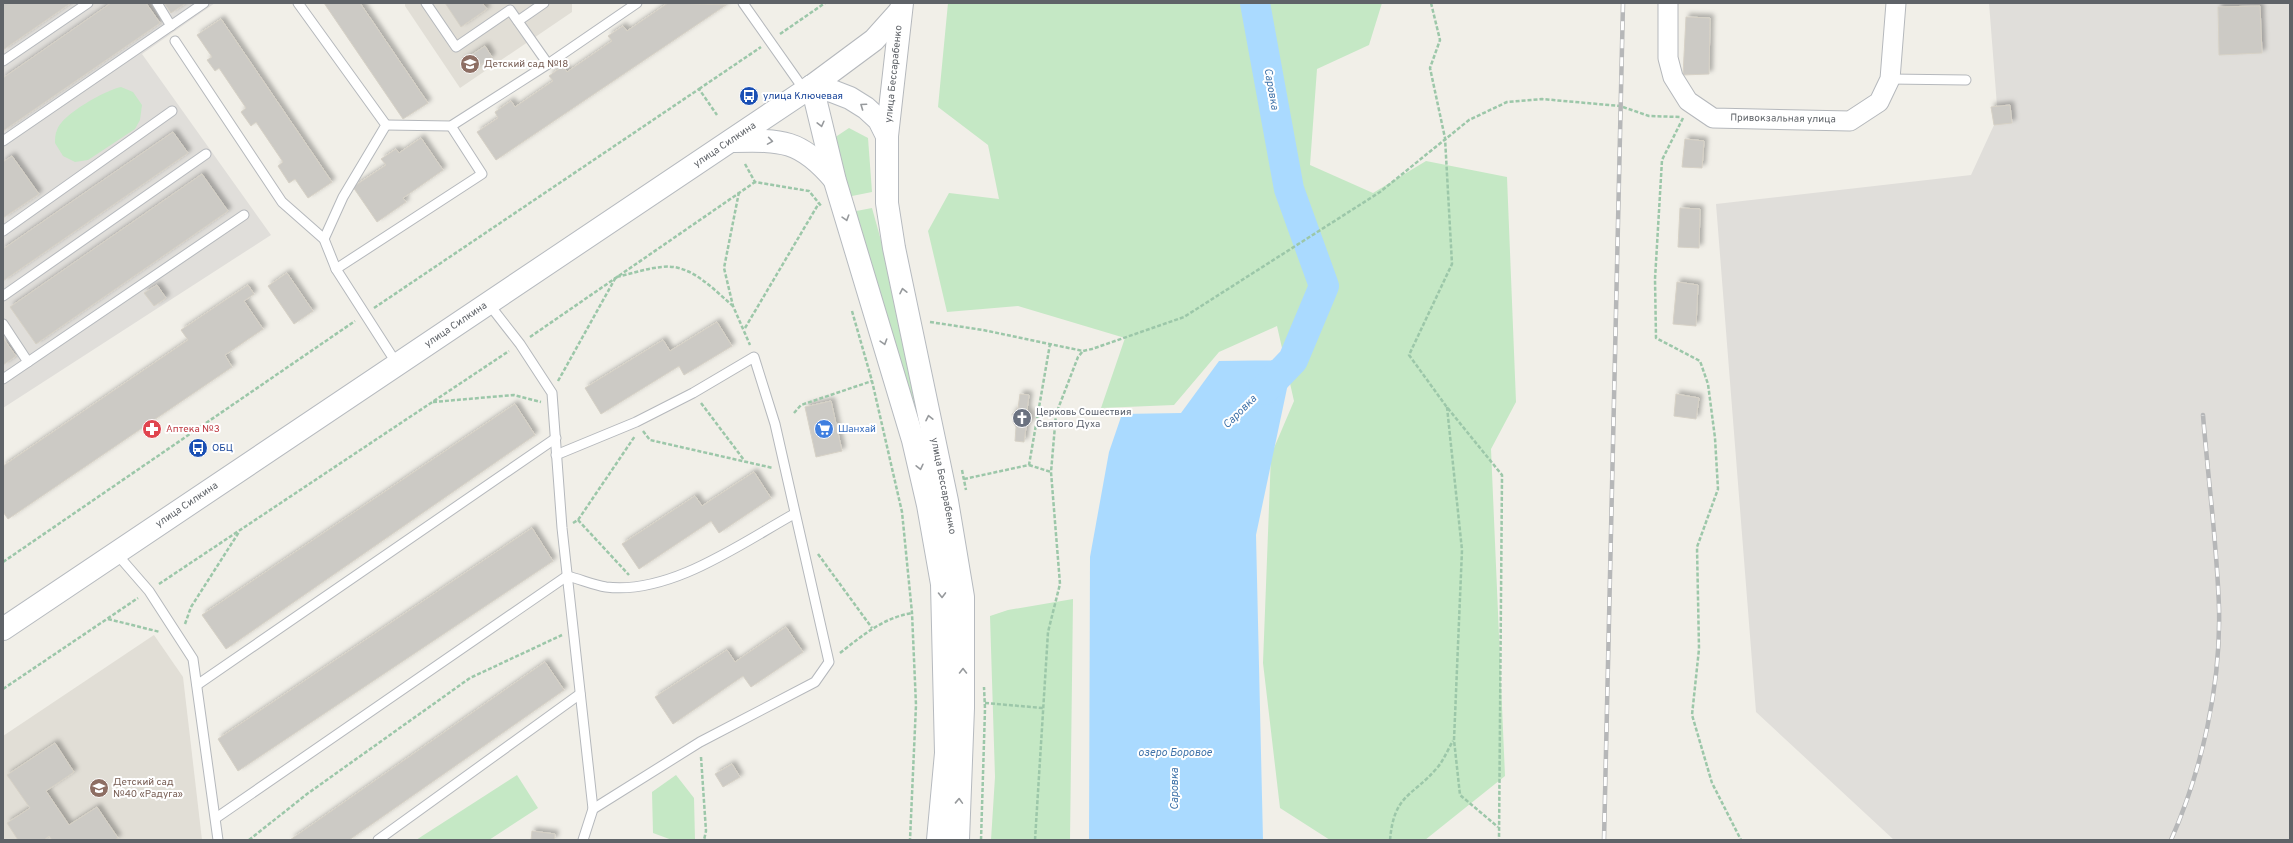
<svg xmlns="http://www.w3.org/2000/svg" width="2293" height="843" viewBox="0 0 2293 843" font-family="Overpass,sans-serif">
<defs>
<filter id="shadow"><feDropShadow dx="3.5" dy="-3.5" stdDeviation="2" flood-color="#0004"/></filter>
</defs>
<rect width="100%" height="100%" fill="#f1efe8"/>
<!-- industrial -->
<g fill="#e0deda">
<polygon points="3,3 215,3 142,54 271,235 3,408"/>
<polygon points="1989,3 2290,3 2290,840 1894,840 1756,712 1716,204 1971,175 1994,125 1991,107 1997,106"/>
</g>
<!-- education -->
<g fill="#e1ded6">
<polygon points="405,3 572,3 572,12 460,88 405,6"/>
<polygon points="154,635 183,677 202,840 3,840 3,736"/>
</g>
<!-- green -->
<g fill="#c5e8c5">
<polygon points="948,3 1382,3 1369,45 1317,69 1310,165 1373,193 1426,161 1507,177 1516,402 1491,449 1505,776 1425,840 1330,840 1280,808 1263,663 1271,455 1294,401 1277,326 1219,352 1174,405 1101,408 1125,338 1018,306 947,312 928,231 949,193 999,199 988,145 938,107"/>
<path d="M121,87L133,92L142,105L140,120L135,129L88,160L75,162L63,156L55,143C55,139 55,134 57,130C62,114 106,90 121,87Z"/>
<polygon points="849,128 868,138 872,192 847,197 834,138"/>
<polygon points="872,208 892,280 941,496 851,212"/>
<polygon points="1073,599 1070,840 991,840 995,777 990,616 1008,610"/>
<polygon points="517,775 538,808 489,840 416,840"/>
<polygon points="676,775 694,798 695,840 672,840 653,833 652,792"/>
</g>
<!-- water -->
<polygon fill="#aadaff" points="1293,360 1256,535 1263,840 1089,840 1090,557 1109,452 1122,414 1181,413 1219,361"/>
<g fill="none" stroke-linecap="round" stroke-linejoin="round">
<!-- river -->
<polyline stroke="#aadaff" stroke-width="30" points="1255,3 1289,189 1324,286 1293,360 1264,390"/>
</g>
<!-- building -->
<g fill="#cccac5" stroke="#d6d1c6" filter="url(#shadow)">
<polygon points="3,3 71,3 3,50"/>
<polygon points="111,3 146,3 160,23 3,131 3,78"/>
<polygon points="164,3 186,3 171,13"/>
<polygon points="324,3 360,3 428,103 403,119"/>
<polygon points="445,3 482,3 487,9 461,27"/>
<polygon points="668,3 726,5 496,160 477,132 498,118 495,112 511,101 515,107 553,81 549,76 563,66 567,72 612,41 608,36 623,26 627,31"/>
<polygon points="2260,6 2262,53 2219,55 2218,7"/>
<polygon points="1686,17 1710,18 1709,74 1683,75"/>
<polygon points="221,19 332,182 308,198 295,179 289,183 278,166 283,162 256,122 251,126 241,112 246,108 219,68 215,71 207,60 212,57 197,35"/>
<polygon points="485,46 492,57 468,73 461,62"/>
<polygon points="2010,105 2012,123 1994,125 1991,107"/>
<polygon points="173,132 188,153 3,281 3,249"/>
<polygon points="421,138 443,170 403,198 406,202 377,222 353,187 386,165 381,159 396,149 399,153"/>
<polygon points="1685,139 1704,141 1702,168 1682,167"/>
<polygon points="12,156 39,194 3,218 3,162"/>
<polygon points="202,174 228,211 36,344 10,307"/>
<polygon points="1680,208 1700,209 1699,248 1678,247"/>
<polygon points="287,273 313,311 294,324 268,286"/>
<polygon points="1677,282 1698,285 1696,326 1673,324"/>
<polygon points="157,285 166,298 154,306 144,293"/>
<polygon points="248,285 254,294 244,301 263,329 225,355 232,367 8,519 3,512 3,466 188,340 181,330"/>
<polygon points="717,322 732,346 684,375 679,366 601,414 585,388 663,340 670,351"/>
<polygon points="3,338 16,356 3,365"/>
<polygon points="1020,394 1029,395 1027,410 1031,415 1031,422 1026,427 1024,442 1015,441 1016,427 1013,422 1012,414 1018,408"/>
<polygon points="1676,394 1699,398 1696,419 1674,416"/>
<polygon points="831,401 842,451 816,457 805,407"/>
<polygon points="515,404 535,435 226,649 202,615"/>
<polygon points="754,472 771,498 719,533 711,521 639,569 622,544 695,496 702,506"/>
<polygon points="532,528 553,561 238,771 218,739"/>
<polygon points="786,627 803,652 751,687 743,676 673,724 655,697 727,650 735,662"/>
<polygon points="545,662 564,690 349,840 290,840"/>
<polygon points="55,743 74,772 46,791 69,825 97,807 118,838 115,840 52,840 49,836 44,840 18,840 7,823 30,808 7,775"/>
<polygon points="732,764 740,777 723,787 715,774"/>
<polygon points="532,831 555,834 554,840 531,840"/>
</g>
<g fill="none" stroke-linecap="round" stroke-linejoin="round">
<!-- service casing -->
<g stroke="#b5b8bc" stroke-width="11">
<g id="service">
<polyline points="157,3 171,26"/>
<polyline points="298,3 386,125 343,197 324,239"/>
<polyline points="426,3 456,47 510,10 548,64"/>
<polyline points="743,3 805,91"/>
<polyline points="518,21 544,3"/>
<polyline points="175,41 282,202 324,239 336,269 397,364"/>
<polyline points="3,61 88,3"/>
<polyline points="1890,79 1966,80"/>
<polyline points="386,125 451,126 548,64 637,3"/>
<polyline points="3,141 204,3"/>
<polyline points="3,231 172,111"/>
<polyline points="336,269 482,174 451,126"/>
<polyline points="3,296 206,154"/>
<polyline points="488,303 520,344 552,393 562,528 593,809 583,840"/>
<polyline points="3,324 28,362"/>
<polyline points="3,379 244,215"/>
<polyline points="556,455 636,422 693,393 754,357 775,424 829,662 815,682 700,742 593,809"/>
<polyline points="116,553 149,591 193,659 218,840"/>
<polyline points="197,685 556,438"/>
<path d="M216,818L567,576C580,579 593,585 606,587C670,595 740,544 794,514"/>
<polyline points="378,840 580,694"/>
</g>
</g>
<!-- minor casing -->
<g stroke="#b5b8bc" stroke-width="21">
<polyline id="minor" points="1668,3 1668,58 1673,77 1688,101 1713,118 1850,121 1879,102 1890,79 1896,3"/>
</g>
<!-- tertiary casing -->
<g stroke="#b5b8bc" stroke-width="24">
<g id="tertiary">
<polyline points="812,86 874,40 900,11"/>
<polyline points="887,136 902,3"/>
</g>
</g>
<!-- secondary casing -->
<g stroke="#b6babf" stroke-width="24">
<g id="secondary">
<polyline points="812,86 832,91 850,98 866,108 879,120 887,136 887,203 894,248 947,501 963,597 963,708 958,840"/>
<polyline points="812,86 835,181 913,440 928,505 942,584 946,753 938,840"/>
<path d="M731,141C781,140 800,139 834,179"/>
<polyline points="3,629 812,86"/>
</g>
</g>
<!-- path -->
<g stroke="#9cc7a9" stroke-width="2.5" stroke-dasharray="4 2" stroke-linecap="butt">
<polyline points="1431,3 1440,40 1430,68 1445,138 1452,264 1409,355 1446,406 1502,475 1499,840"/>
<polyline points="780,34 825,3"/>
<polyline points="699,89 761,47"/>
<polyline points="1683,118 1662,160 1655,279 1656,338 1700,361 1708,384 1715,438 1718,489 1697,547 1699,649 1692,715 1712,783 1741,840"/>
<polyline points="745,164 755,182 809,191 822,207"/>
<polyline points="739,192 724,268 733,306 750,345"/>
<polyline points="374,308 699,89 717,115"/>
<polyline points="852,311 872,381 902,512 912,613 916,705 910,840"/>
<polyline points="930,322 983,330 1083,351 1092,349 1184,317 1380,192 1469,120 1507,102 1542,99 1620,106 1649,116 1680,117"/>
<polyline points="745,328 819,203"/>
<polyline points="530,337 755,182"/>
<path d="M558,381L616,277C631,274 647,268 662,267C690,263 713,289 733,306"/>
<polyline points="433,402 514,395 541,402"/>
<polyline points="701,403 744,460"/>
<polyline points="1447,407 1462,550 1454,740 1460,795 1498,827"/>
<polyline points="794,413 801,405 872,381"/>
<polyline points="643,431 650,440 773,468"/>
<polyline points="1029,465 1051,472"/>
<polyline points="962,470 966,490"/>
<polyline points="964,479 1029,465 1050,344"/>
<polyline points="578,520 629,575"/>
<polyline points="573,523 578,520 635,436"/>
<polyline points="818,554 872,628"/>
<polyline points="3,562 355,321"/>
<polyline points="159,584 509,351"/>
<polyline points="108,619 160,632"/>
<polyline points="185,624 191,607 239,532"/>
<path d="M840,653C863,635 883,618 912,613"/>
<polyline points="3,689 138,598"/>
<polyline points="985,703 1043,708"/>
<polyline points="701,757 706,831 704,840"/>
<polyline points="249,840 307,794 470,678 562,635"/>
<polyline points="981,840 985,709 984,687"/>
<polyline points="1035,840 1048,632 1060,584 1051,472 1056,414 1078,357 1083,351"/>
<path d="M1390,840C1394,794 1412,797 1437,768C1444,760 1448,749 1453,741"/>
</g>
<!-- service -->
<use href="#service" stroke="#fff" stroke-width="9"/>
<!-- minor -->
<use href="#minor" stroke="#fff" stroke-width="19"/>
<!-- tertiary -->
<use href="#tertiary" stroke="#fff" stroke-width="22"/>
<!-- secondary -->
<use href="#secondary" stroke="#fff" stroke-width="22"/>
<!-- rail casing -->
<g stroke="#b6b7b8" stroke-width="4.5">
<g id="rail">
<polyline points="1604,840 1623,3"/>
<path d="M2171,840C2202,770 2221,685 2219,608C2217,543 2208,479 2203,415"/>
</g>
</g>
<!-- rail -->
<use href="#rail" stroke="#fff" stroke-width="3" stroke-dasharray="9" stroke-linecap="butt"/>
</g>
<!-- one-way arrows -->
<defs><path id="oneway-chevron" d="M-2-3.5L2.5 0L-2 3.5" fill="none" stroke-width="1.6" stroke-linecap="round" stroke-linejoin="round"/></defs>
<g stroke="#979a9d">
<use href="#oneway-chevron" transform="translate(863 106) rotate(-145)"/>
<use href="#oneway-chevron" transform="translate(821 124) rotate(76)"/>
<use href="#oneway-chevron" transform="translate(770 141) rotate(9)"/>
<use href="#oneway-chevron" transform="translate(846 218) rotate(73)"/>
<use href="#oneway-chevron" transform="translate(903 291) rotate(-102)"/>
<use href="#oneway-chevron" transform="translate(884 342) rotate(73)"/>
<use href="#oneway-chevron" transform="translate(929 418) rotate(-102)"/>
<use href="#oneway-chevron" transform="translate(920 467) rotate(77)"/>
<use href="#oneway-chevron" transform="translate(942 595) rotate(89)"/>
<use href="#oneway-chevron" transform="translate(963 671) rotate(-90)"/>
<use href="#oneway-chevron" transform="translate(959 801) rotate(-88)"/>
</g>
<!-- icons -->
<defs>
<g id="school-disc" transform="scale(1)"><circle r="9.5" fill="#8d6e63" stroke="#fff"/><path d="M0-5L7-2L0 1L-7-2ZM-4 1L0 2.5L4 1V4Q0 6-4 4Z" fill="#fff"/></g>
<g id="bus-disc" transform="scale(1)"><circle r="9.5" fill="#1a4fb4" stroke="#fff"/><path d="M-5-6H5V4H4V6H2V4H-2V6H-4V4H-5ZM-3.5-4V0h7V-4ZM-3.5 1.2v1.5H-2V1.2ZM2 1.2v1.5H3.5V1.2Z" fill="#fff"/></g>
<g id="church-disc" transform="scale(1)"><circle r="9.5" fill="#6b7280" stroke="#fff"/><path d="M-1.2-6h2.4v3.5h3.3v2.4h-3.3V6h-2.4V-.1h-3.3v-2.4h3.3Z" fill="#fff"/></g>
<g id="pharmacy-disc" transform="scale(1)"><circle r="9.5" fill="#e0444e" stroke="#fff"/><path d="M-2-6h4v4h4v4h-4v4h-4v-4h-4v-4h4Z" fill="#fff"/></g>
<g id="supermarket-disc" transform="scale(1)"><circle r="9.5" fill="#3f7fe0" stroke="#fff"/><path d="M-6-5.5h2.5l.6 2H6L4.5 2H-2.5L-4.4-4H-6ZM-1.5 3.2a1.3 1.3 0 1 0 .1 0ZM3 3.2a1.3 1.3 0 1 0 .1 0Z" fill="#fff"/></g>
</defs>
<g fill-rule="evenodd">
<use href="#school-disc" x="470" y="64"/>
<use href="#bus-disc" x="749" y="96"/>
<use href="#church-disc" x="1022" y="418"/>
<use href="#pharmacy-disc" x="152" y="429"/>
<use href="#supermarket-disc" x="824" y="429"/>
<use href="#bus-disc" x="198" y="448"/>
<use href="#school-disc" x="99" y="788"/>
</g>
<g text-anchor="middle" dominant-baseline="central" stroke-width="4" stroke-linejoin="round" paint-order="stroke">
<!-- education labels -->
<g font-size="10" fill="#785e54" stroke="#fff" text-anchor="start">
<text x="484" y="64">Детский сад №18</text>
<text x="113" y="782">Детский сад<tspan x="113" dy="12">№40 «Радуга»</tspan></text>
</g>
<!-- street labels -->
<g font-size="10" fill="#5f6368" stroke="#fff">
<text transform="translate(894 74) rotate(-84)">улица Бессарабенко</text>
<text transform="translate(1783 119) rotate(1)">Привокзальная улица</text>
<text transform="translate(725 145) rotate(-34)">улица Силкина</text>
<text transform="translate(456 325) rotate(-34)">улица Силкина</text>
<text transform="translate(943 486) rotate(79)">улица Бессарабенко</text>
<text transform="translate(187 505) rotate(-34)">улица Силкина</text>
</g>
<!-- transit labels -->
<g font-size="10" fill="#164399" stroke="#fff" text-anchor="start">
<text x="763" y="96">улица Ключевая</text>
<text x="212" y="448">ОБЦ</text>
</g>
<!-- worship labels -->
<g font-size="10" fill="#5b616d" stroke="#fff" text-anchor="start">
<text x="1036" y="412">Церковь Сошествия<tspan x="1036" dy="12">Святого Духа</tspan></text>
</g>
<!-- health labels -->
<g font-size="10" fill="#be3a42" stroke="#fff" text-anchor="start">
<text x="166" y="429">Аптека №3</text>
</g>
<!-- shop labels -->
<g font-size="10" fill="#366cbe" stroke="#fff" text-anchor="start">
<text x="838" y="429">Шанхай</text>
</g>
<!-- water labels -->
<g font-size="11" font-style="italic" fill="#4174aa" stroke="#fff">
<text transform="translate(1271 89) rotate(80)">Саровка</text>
<text transform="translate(1240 412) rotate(-45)">Саровка</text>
<text x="1175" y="753">озеро Боровое</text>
<text transform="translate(1175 789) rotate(-90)">Саровка</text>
</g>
</g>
<!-- border -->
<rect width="2293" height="843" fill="none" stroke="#5f6368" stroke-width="8"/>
</svg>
